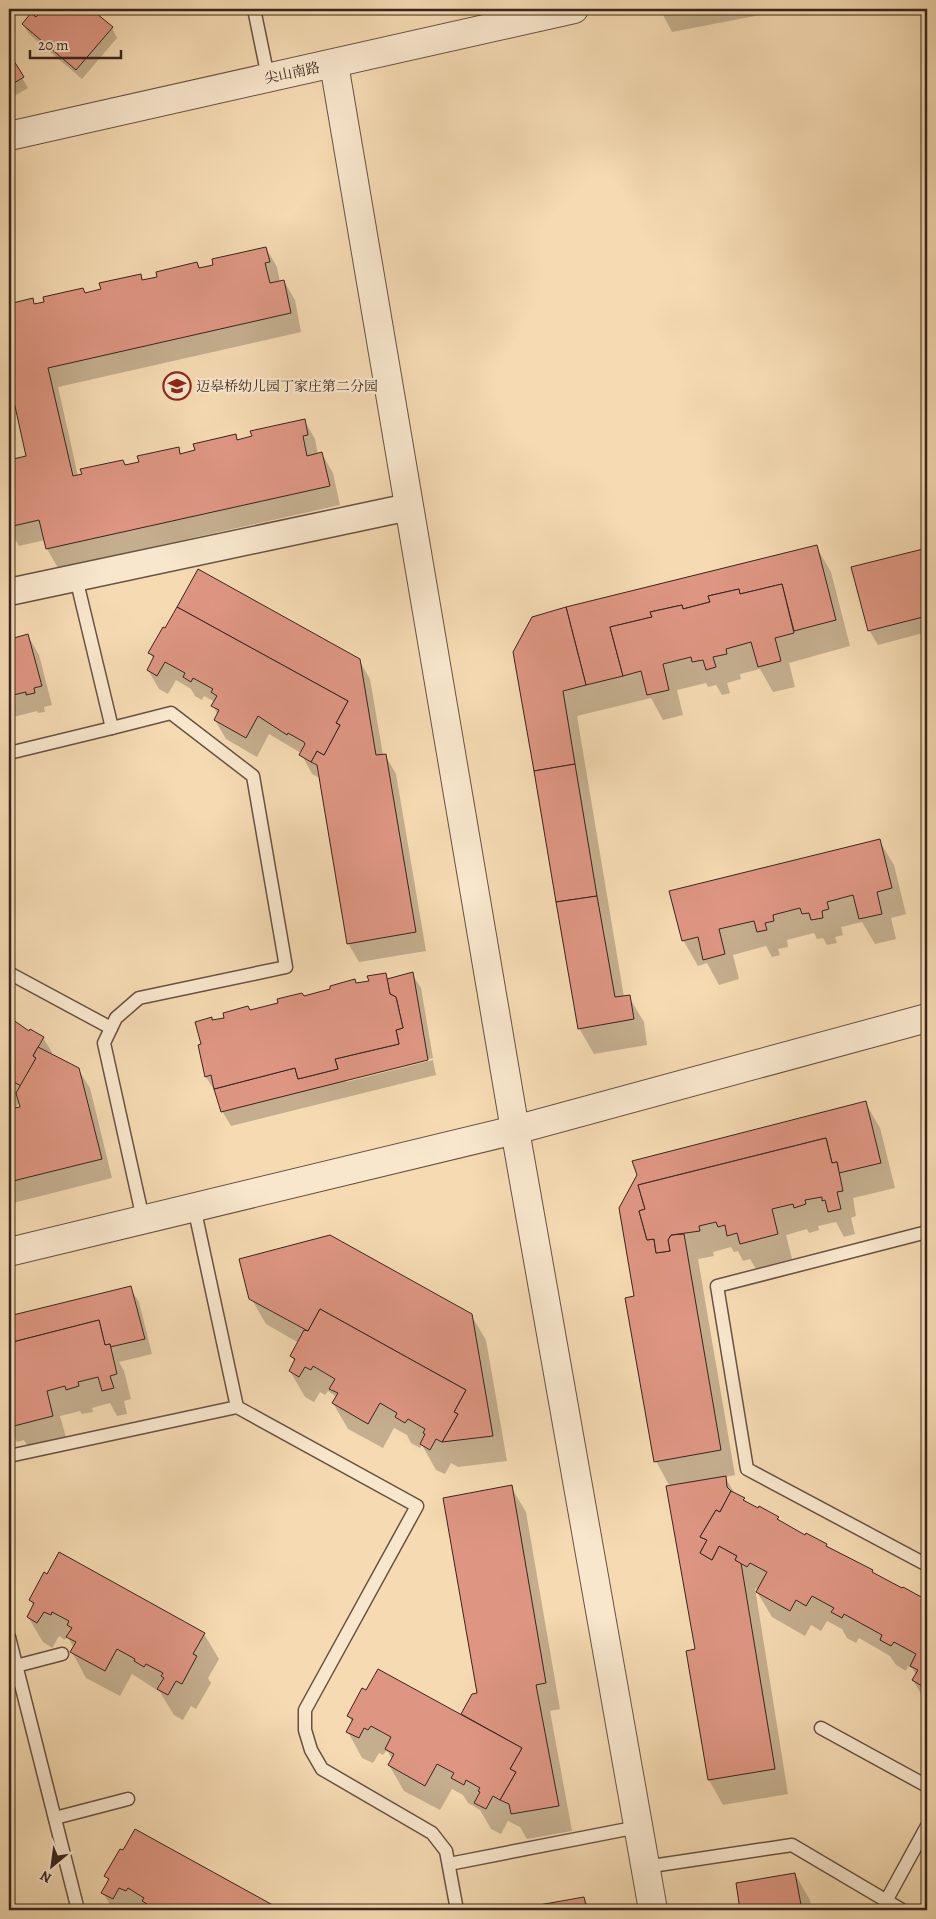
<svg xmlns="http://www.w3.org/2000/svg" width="936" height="1919" viewBox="0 0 936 1919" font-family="Alegreya,'Noto Serif SC',serif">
<rect width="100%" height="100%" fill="#f5dab2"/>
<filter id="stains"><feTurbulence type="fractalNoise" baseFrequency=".004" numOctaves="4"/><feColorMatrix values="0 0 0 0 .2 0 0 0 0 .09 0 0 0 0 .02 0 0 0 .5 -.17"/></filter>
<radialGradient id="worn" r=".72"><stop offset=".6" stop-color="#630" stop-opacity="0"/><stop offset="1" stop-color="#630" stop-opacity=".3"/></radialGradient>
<!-- shadow -->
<g fill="#0003">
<polygon points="42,9 89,9 112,28 117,38 82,79 29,34 23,24 37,19 44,11"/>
<polygon points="660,9 792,9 672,32"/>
<polygon points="9,55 28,88 9,99"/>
<polygon points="266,248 277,267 280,282 284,281 295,300 301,332 58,387 78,476 123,461 126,466 140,463 178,449 182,455 196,451 235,436 238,441 304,420 315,439 318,455 322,454 333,473 340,505 58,568 47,549 45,540 19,546 9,528 9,461 28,457 14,396 9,397 9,305 32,300 35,305 102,290 140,276 144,281 159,278 197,264 200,269"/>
<polygon points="816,546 831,572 850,646 789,663 795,687 773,692 760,669 740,674 741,679 727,683 730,693 722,695 716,685 708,687 706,683 677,690 683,715 663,720 651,698 577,716 624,997 629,997 644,1022 647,1045 594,1054 579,1028 514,652"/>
<polygon points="927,549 927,632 878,645 869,630 853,568"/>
<polygon points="13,636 14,639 28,636 39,655 52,705 44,707 45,712 38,713 37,711 9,718 9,637"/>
<polygon points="150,653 359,660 370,679 383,755 385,755 396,774 426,951 359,962 348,943 321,779 312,774 301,753 269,734 257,757 226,739 215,720 218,715 213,706 215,702 204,696 202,700 195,696 191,689 176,680 168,694 159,689 148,670 154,660"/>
<polygon points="9,727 12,741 9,742"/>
<polygon points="879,840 894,865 906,914 891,918 896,939 875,944 862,922 841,927 843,935 835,937 837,943 827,945 823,938 817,939 814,933 787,940 788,947 778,949 780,955 772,957 766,946 733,955 739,979 719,985 707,963 698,966 683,940"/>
<polygon points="412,974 421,988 433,1058 346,1079 346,1082 433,1060 436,1075 231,1126 222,1111 217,1095 206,1077 199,1046 203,1045 211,1018 213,1021 370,981 385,975 388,980"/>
<polygon points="9,1020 29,1033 43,1038 52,1052 51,1054 78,1069 90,1088 112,1178 9,1204 9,1111 21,1108 20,1101 15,1109 9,1105"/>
<polygon points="865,1102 880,1128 895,1188 853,1198 856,1216 851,1218 855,1234 844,1237 836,1222 818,1226 819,1230 809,1233 807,1229 786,1235 792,1259 756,1269 750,1259 743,1261 738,1251 734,1252 731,1247 713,1252 714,1256 698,1259 735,1475 725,1477 735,1494 744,1499 746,1503 778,1518 780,1522 806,1536 826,1545 828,1549 872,1571 874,1574 903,1590 904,1588 927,1603 927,1704 913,1680 916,1675 913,1669 908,1666 906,1671 896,1665 890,1656 859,1638 856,1643 847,1638 842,1629 827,1621 821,1631 811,1625 805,1636 772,1617 757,1592 758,1590 755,1588 788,1794 723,1805 709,1780 687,1652 697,1650 670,1487 656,1461 636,1297 620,1209"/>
<polygon points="130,1288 139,1302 152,1354 119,1362 124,1371 131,1399 124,1401 127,1414 117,1416 110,1403 92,1408 93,1412 82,1414 80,1411 60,1416 67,1441 30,1451 24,1440 17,1442 12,1433 9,1434 9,1317"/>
<polygon points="251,1298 471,1315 486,1340 507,1461 458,1467 451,1463 445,1474 436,1470 422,1445 420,1448 411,1443 407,1435 394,1428 383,1448 348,1429 333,1403 336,1398 334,1395 328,1391 325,1395 320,1392 314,1402 305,1397 290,1371 295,1362 291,1356 299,1343 266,1324"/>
<polygon points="511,1487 526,1512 560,1709 550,1711 572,1831 527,1839 520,1827 508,1821 501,1834 491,1829 480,1810 468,1803 463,1795 452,1789 440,1810 404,1791 389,1765 392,1759 388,1752 386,1751 383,1755 379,1753 373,1763 362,1758 348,1732 353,1723 348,1716 461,1716 473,1695 478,1694"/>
<polygon points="30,1600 204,1634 219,1659 208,1678 211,1683 196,1709 191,1706 183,1720 174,1715 160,1692 132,1674 120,1696 86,1678 72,1652 74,1648 67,1636 65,1640 59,1636 52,1648 43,1642 28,1617 34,1606"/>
<polygon points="135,1830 279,1910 113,1910 103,1893 109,1882 106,1876 123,1852"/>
<polygon points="795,1874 810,1900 811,1910 742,1910 737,1884"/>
<polygon points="584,1898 591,1910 517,1910"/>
</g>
<!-- building -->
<g fill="#de9682" stroke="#38241c">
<polygon points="44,9 91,9 113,27 76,70 22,24 31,13 36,17"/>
<polygon points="9,53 24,77 9,86"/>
<polygon points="266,247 270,262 265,263 270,283 284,280 291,313 48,368 73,476 82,474 80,469 123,460 125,465 139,462 137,456 179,447 180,454 195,450 193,444 236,434 237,440 252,436 250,431 305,419 308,435 303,436 307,456 322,452 330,486 46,549 39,520 9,527 9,460 26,456 9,379 9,304 33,298 34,304 44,302 43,297 83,288 85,293 101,289 99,283 141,274 142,280 157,277 156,272 197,262 199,268 213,265 212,259"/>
<polygon points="817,545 836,620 794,631 782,584 740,594 739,589 708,596 710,602 683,609 682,605 650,612 652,617 610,627 623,676 586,685 566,607"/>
<polygon points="927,548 927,616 868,631 851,567"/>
<polygon points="198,569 360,659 376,755 386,754 416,932 347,944 317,765 311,762 317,751 324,755 340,725 336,723 348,701 177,607"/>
<polygon points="782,584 794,633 775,638 781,661 758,667 751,642 726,649 727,654 713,657 716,667 706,670 703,660 692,662 691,657 663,664 669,690 647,695 641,671 623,676 610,627 652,617 650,612 682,605 683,609 710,602 708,596 739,589 740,594"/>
<polygon points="177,607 348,701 336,723 340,725 324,755 317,751 311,762 299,755 305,744 304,742 288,733 287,735 258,716 246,738 214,720 219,710 211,706 217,696 211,692 213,689 193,678 191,682 183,677 185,673 165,662 157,676 147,670 154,656 148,653 163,627 165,628"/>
<polygon points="566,607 586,685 563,691 575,764 534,771 513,652 532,617"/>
<polygon points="13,634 14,638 28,634 42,686 34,688 35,693 26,695 26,692 9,696 9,636"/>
<polygon points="575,764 597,896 556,902 534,771"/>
<polygon points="880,839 892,888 877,892 882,914 859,919 853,895 827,902 829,909 822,911 823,918 811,920 809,913 802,914 800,908 773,915 774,921 765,923 767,930 757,932 754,921 719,929 725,954 703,960 698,937 682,941 669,891"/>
<polygon points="597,896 615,997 630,995 634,1019 578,1029 556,902"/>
<polygon points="413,972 428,1060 221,1112 214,1089 295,1068 298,1079 338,1069 335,1059 399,1044 396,1030 403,1028 396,997 390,994 387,979"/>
<polygon points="386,973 390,994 396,997 403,1028 396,1030 399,1044 335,1059 338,1069 298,1079 295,1068 214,1089 211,1075 205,1077 198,1045 201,1044 195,1022 212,1017 212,1020 224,1018 223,1013 248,1006 250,1010 278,1003 277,999 302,993 304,996 330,989 330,986 355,979 356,983 369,981 367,976"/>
<polygon points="9,1017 29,1031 30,1029 44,1037 33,1056 36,1058 21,1086 14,1082 9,1091"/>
<polygon points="38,1047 79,1068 102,1159 9,1182 9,1109 20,1107 16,1093 36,1058 33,1056"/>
<polygon points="866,1101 881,1163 839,1173 837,1162 832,1163 826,1138 638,1185 645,1209 639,1211 647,1240 654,1239 656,1253 670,1251 668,1240 671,1235 684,1234 721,1450 654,1462 625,1298 634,1296 619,1208 637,1175 632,1161"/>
<polygon points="826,1138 832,1163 837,1162 843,1191 837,1192 841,1209 828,1212 825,1200 822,1201 822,1197 805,1200 806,1204 794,1208 793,1204 772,1209 778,1234 740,1244 737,1233 727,1236 725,1225 718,1227 716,1222 699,1226 700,1231 671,1235 668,1240 670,1251 656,1253 654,1239 647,1240 639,1211 645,1209 638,1185"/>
<polygon points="330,1235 472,1314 493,1436 442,1442 458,1414 454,1412 466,1390 320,1309 308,1331 249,1299 239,1259"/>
<polygon points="131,1286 145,1339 110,1347 110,1344 105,1345 99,1320 9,1343 9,1316"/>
<polygon points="320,1309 466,1390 454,1412 458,1414 442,1442 436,1439 430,1450 420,1444 425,1434 423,1433 425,1429 408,1419 405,1423 395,1417 397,1413 380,1403 368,1424 332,1403 338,1393 329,1389 335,1379 313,1366 311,1370 305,1367 299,1377 289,1371 295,1359 290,1356 304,1330 308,1331"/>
<polygon points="99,1320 105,1345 110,1344 117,1374 110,1376 114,1388 102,1391 98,1377 78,1382 79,1386 66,1390 65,1386 47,1391 53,1416 14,1426 11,1415 9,1415 9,1343"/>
<polygon points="726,1476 727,1487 731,1491 720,1512 716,1510 700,1537 707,1540 700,1553 712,1560 719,1546 737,1556 735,1560 741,1563 775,1769 708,1780 686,1651 695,1649 666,1486"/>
<polygon points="512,1485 546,1683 536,1685 559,1806 511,1814 509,1804 500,1800 516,1772 510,1769 522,1748 461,1714 472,1694 477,1693 443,1498"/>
<polygon points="731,1491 745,1498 743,1500 758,1508 759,1506 779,1517 777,1519 805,1535 806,1533 827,1544 826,1546 873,1570 872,1572 902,1588 903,1587 923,1598 922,1600 927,1602 927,1689 912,1680 918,1670 910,1666 916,1654 894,1642 891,1646 880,1640 882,1635 844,1614 842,1618 831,1612 834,1608 812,1596 806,1606 796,1600 790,1611 756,1592 767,1572 750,1563 747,1567 735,1560 737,1556 719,1546 712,1560 700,1553 707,1540 700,1537 716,1510 720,1512"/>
<polygon points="59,1552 205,1633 193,1654 197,1656 182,1684 176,1681 168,1695 157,1689 164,1678 161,1676 163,1673 146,1664 144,1667 134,1661 135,1659 117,1649 105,1671 70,1652 76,1642 66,1637 72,1628 67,1625 69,1621 52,1612 51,1615 44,1612 37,1623 27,1617 34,1603 29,1600 44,1572 47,1574"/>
<polygon points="378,1669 522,1748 510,1769 516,1772 500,1800 493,1796 486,1809 474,1803 480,1792 478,1791 480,1788 466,1780 464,1785 451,1778 454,1773 437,1764 425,1786 388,1765 394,1754 385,1749 391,1737 371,1726 368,1730 364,1728 359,1738 346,1732 353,1719 347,1716 362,1688 366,1690"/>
<polygon points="135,1829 280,1909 279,1910 143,1910 147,1904 142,1901 144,1898 128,1888 126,1891 119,1888 113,1899 101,1893 109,1879 104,1876 120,1849 123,1850"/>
<polygon points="795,1873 802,1910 740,1910 736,1883"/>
<polygon points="584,1897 587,1910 516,1910 516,1909"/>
</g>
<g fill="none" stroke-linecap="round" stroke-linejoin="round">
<!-- service casing -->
<g stroke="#675242" stroke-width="15">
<g id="service">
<polyline points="254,9 268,77"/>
<polyline points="76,578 112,728 171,713 253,776 286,967 139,998 116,1018 104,1043 143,1219"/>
<polyline points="9,753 112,728"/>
<polyline points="9,973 111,1028"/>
<polyline points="194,1207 237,1407"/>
<polyline points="927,1232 717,1286 747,1469 927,1565"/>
<polyline points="9,1456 237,1407 417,1506 305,1710 305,1730 311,1750 322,1769 432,1833 446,1851 457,1910"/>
<polyline points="9,1637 78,1910"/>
<polyline points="16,1666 62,1654"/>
<polyline points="821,1728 927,1786"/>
<polyline points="55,1818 128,1799"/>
<polyline points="449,1864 638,1827"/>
<polyline points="645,1867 792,1845 902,1910"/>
<polyline points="886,1901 927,1826"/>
</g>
</g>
<!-- minor casing -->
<g stroke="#675242" stroke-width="29">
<polyline id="minor" points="9,592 409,507"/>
</g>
<!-- tertiary casing -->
<g stroke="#675242" stroke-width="30">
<g id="tertiary">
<polyline points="334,64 515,1130 653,1910"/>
<polyline points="9,136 574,9"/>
<polyline points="9,1252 515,1130 927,1018"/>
</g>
</g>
<!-- service -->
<use href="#service" stroke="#f8e7cd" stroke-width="12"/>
<!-- minor -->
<use href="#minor" stroke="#f8e7cd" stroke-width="26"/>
<!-- tertiary -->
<use href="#tertiary" stroke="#f8e7cd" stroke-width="28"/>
</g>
<!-- icons -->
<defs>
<g id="school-ring" transform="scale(1.4375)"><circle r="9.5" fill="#f8e7cd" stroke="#8f2418" stroke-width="1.5"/><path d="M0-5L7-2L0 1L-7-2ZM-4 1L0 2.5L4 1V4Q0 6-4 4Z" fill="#8f2418"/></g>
</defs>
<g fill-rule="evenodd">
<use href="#school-ring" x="177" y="386"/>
</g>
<g text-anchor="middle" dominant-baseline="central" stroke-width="4.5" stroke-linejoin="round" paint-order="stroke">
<!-- street labels -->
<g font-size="14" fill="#38241c" stroke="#f8e7cd">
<text transform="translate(292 73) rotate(-12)">尖山南路</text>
</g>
<!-- poi labels -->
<g font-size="14" fill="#38241c" stroke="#f8e7cd" text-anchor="start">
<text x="196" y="386">迈皋桥幼儿园丁家庄第二分园</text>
</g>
</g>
<!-- margin -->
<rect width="936" height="1919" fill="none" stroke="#f5dab2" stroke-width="30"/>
<rect x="10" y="10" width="916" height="1899" fill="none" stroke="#38241c" stroke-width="2.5"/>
<rect x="15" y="15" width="906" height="1889" fill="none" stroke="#38241c"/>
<!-- north arrow -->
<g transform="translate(52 1866) rotate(209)" stroke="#f8e7cd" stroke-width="4" paint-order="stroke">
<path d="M0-4L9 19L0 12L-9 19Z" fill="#38241c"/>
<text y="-8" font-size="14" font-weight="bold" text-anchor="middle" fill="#38241c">N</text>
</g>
<!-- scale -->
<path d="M30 50v8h91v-8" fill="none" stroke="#38241c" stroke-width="2.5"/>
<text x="38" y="50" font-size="15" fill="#38241c" stroke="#f8e7cd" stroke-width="4" paint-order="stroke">20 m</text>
<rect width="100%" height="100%" filter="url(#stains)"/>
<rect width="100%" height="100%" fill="url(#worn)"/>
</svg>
